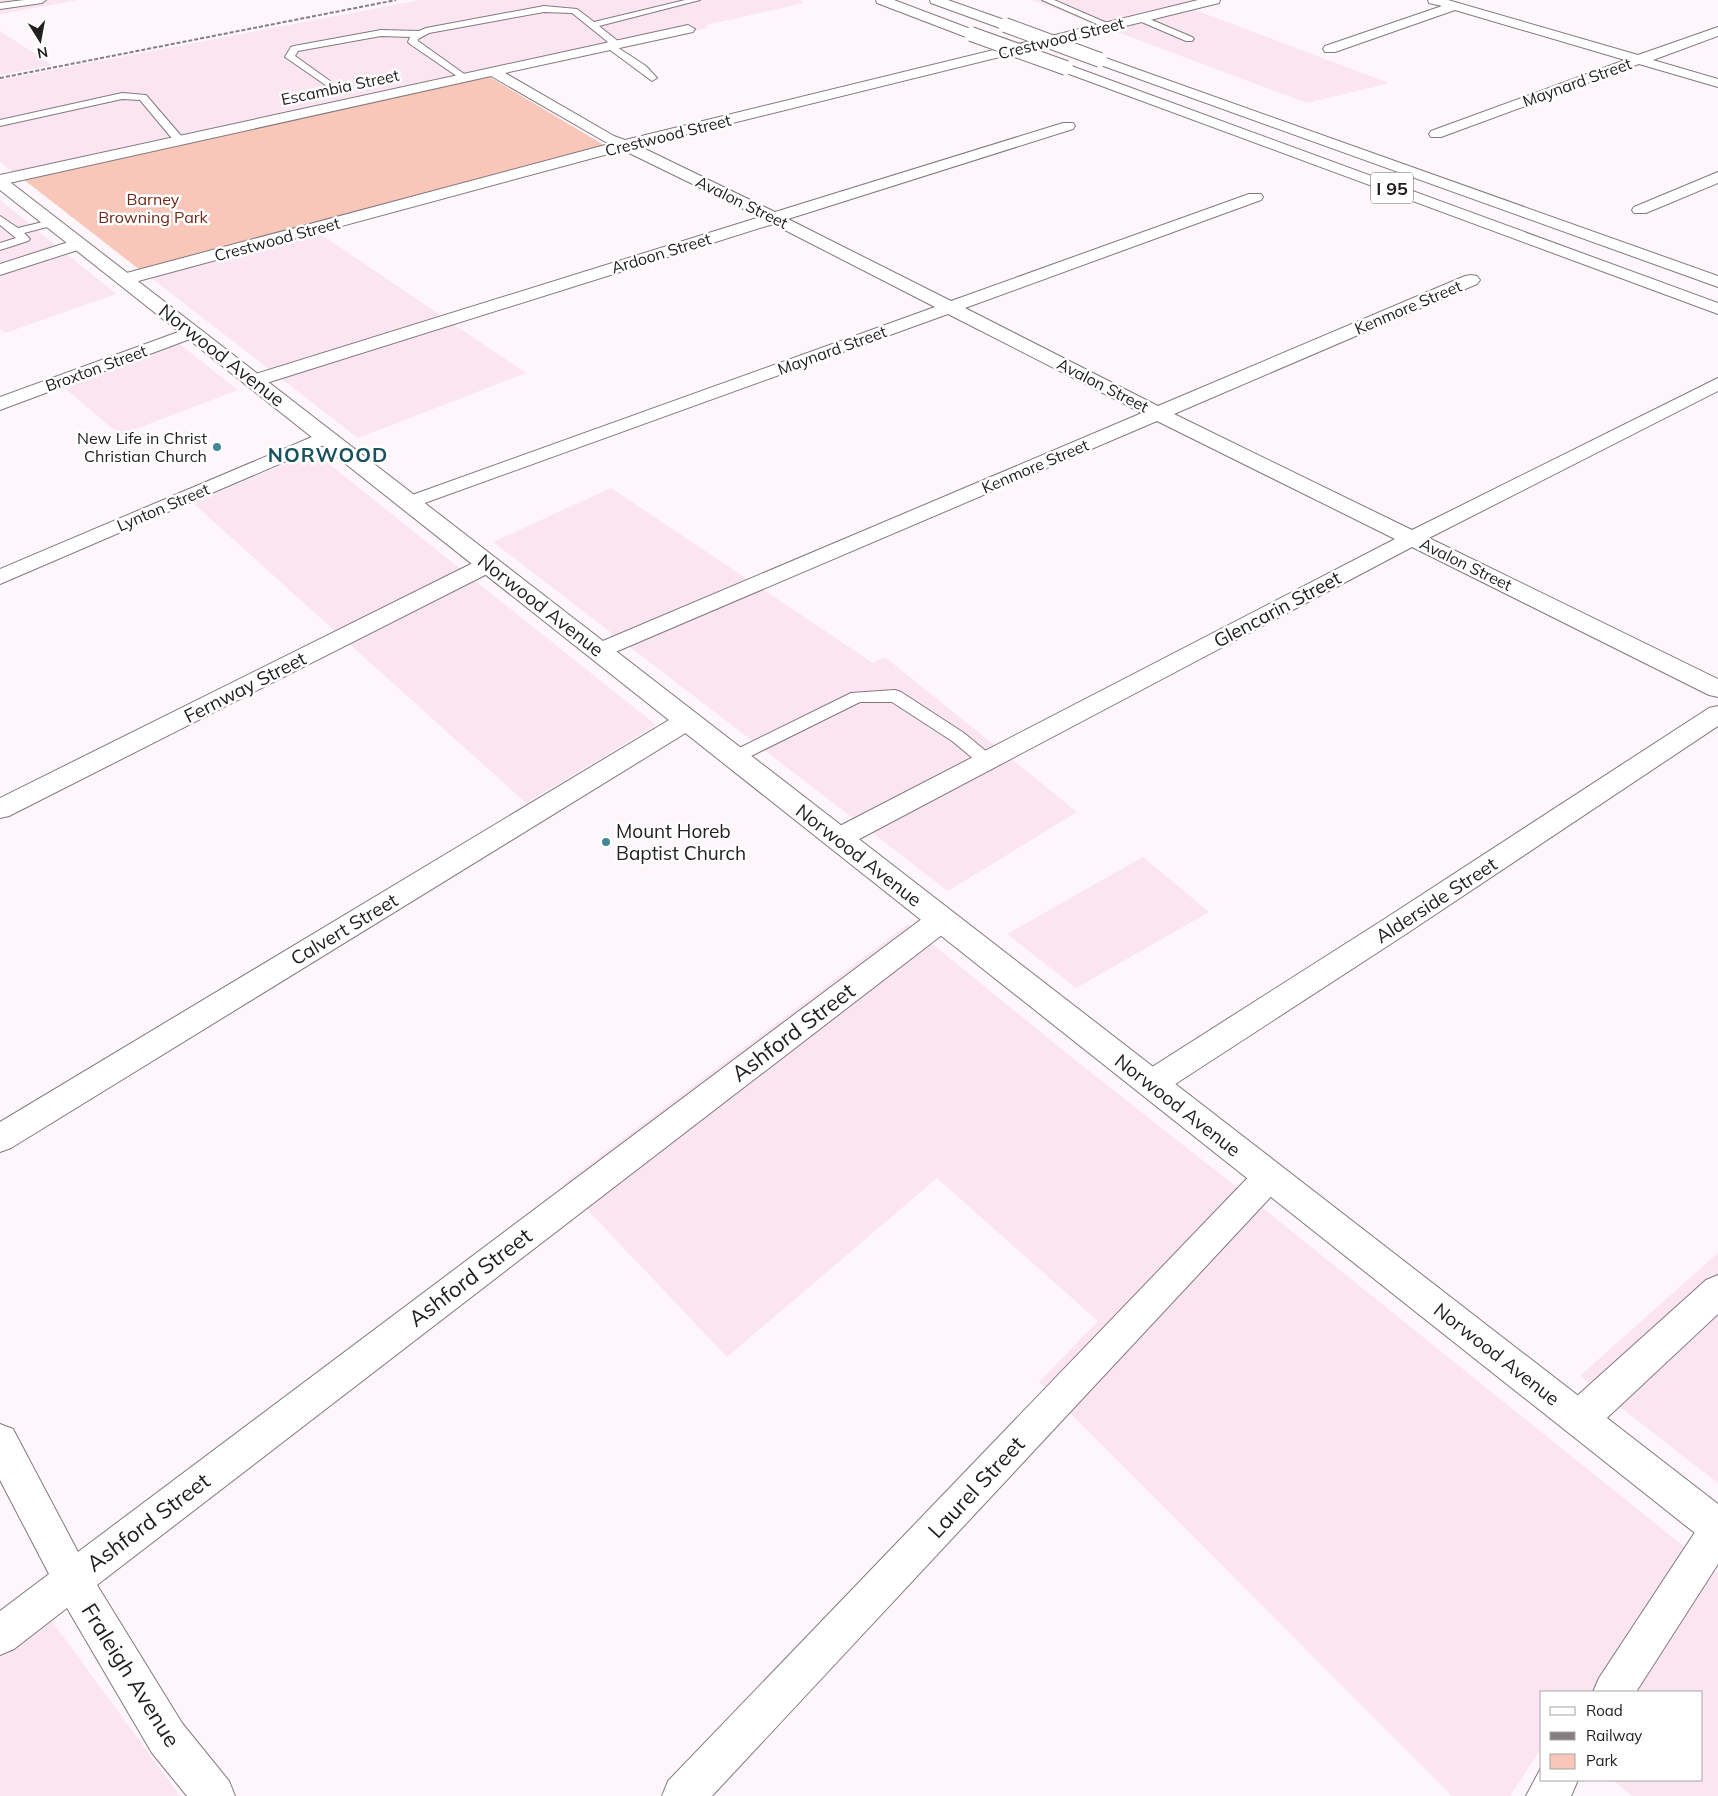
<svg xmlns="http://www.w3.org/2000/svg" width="1718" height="1796" viewBox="0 0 1718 1796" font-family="Mulish,sans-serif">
<rect width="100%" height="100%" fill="#fef6fb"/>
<!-- built -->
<g fill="#fae5f1">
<polygon points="0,0 79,0 0,14"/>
<polygon points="420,0 800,0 804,3 706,25 708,28 23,179 0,162 0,80"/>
<polygon points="1032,0 1200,0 1182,5 1389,83 1307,103"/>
<polygon points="0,31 52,65 0,75"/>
<polygon points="0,200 116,294 5,333 0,329"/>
<polygon points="307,225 526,373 358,438 141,270"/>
<polygon points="168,335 238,390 120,435 53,378"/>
<polygon points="314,452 522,618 656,725 526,803 193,503"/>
<polygon points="611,488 873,663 885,657 1077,812 948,891 493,542"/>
<polygon points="1143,857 1209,912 1076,988 1007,934"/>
<polygon points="908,924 1070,1056 1234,1185 1718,1574 1718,1796 1632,1796 1613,1780 1702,1780 1702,1692 1542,1692 1542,1747 1510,1796 1452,1796 1039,1382 1098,1321 937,1178 727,1357 563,1184"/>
<polygon points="1718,1253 1718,1483 1580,1376"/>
<polygon points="51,1620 180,1796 0,1796 0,1657"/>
</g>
<!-- green -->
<polygon fill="#f8c7ba" points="488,76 604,145 140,270 23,179"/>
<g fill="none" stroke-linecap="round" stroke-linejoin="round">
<!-- service casing -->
<g stroke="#83787e" stroke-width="2">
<g id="service">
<polygon points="24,0 46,0 42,3 0,9 0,3"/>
<polygon points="685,0 700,0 599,26 619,42 621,44 617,47 646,66 657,78 652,81 606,47 604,45 608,42 572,13 544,12 429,33 418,39 418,41 467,76 469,78 464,81 410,44 408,42 410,37 381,36 298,51 295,56 330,81 332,83 327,86 285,57 291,47 294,46 381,30 419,31 426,28 544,6 577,9 594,22"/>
<polygon points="1042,0 1054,0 1114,26 1109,29 1106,28"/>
<polygon points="1140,15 1192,37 1194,39 1192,41 1186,41 1137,20 1137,16"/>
<polygon points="122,93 146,95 183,138 184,140 183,142 175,142 140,100 122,99 0,126 0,120"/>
<polygon points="0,216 18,228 51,220 57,223 55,225 24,233 30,239 28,241 0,250 0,243 16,238 0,225"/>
<polygon points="895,690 901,692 964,733 993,757 996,761 993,765 987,767 981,765 952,741 892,702 860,702 741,761 735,763 729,761 726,757 729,753 851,693"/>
</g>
</g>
<!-- minor casing -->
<g stroke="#83787e" stroke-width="2">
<g id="minor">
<polygon points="1198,0 1220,0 1219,3 639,146 775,212 1063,123 1073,123 1075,126 1073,129 788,219 951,301 1249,194 1261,194 1263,197 1261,200 965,308 1158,406 1465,276 1471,275 1477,276 1480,280 1477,284 1174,414 1412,530 1718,378 1718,391 1429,538 1718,679 1718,697 1709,695 1412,547 848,845 839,848 830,845 826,838 830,831 1395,539 1157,421 599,659 591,656 587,651 591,646 1142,413 948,314 408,509 401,507 397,503 401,499 935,307 773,224 260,385 253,387 246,385 243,381 246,377 760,217 623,150 131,283 125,284 119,283 116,279 119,275 609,144 491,76 0,185 0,175 688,25 695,29 693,32 505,73 614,136 625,140"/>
<polygon points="1428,0 1448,0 1638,55 1718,27 1718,36 1653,60 1718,79 1718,87 1639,64 1441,137 1431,137 1429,134 1431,131 1625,60 1455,10 1335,52 1325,52 1323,49 1325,46 1442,6 1429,3"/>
<polygon points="1718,172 1718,183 1646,213 1634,213 1632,210 1634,207"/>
<polygon points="78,239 84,240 86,244 84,248 0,275 0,264"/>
<polygon points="192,327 198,328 201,332 198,336 0,410 0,397"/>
<polygon points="326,431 333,433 336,437 333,441 0,584 0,569"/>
<polygon points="489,557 497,559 500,564 497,569 9,816 0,818 0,798 481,559"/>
<polygon points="1718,706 1718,726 1406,934 1163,1092 1152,1096 1141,1092 1137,1083 1141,1074 1386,918 1709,708"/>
<polygon points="688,712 697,714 700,720 697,726 11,1148 0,1152 0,1122 679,714"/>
<polygon points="941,909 951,912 955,920 951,928 97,1585 182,1723 229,1781 235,1796 187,1796 152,1753 67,1608 14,1649 0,1655 0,1611 49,1574 0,1480 0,1424 13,1429 78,1552 931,912"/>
<polygon points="1269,1163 1280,1167 1285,1177 1280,1187 712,1796 662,1796 668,1781 1258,1167"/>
<polygon points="1718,1275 1718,1314 1593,1431 1580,1436 1567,1431 1562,1418 1567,1405 1706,1280"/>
<polygon points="1718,1511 1718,1564 1636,1692 1593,1692 1599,1678 1705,1517"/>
<polygon points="1542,1766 1542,1780 1578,1780 1571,1796 1526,1796"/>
</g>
</g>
<!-- secondary casing -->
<g stroke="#83787e" stroke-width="2">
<polygon id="secondary" points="0,177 6,179 1718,1504 1718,1547 1705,1541 0,190"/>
</g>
<!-- motorway casing -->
<g stroke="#83787e" stroke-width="2">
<g id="motorway">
<polygon points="876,0 894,0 976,31 978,34 976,37 966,37 877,3"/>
<polygon points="930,0 948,0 1010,22 1012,25 1005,29 1000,28 931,3"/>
<polygon points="1100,56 1718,276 1718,287 1095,63 1093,60 1095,57"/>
<polygon points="1066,64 1718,303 1718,314 1061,71 1059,68 1061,65"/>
</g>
</g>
<!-- service -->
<use href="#service" fill="#fff" fill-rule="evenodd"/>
<!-- minor -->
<use href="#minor" fill="#fff" fill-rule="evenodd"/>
<!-- secondary -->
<use href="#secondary" fill="#fff" fill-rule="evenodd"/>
<!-- motorway -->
<use href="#motorway" fill="#fff" fill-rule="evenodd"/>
<!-- rail -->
<polyline stroke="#847e81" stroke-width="2" stroke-dasharray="4 2" stroke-linecap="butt" points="0,78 396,0"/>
<!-- motorway-bridge casing -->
<g stroke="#83787e" stroke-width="16" stroke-linecap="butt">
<g id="motorway-bridge">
<polyline points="1005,25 1100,60"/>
<polyline points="971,34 1066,68"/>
</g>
</g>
<!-- motorway-bridge -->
<use href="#motorway-bridge" stroke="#fff" stroke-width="14"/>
</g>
<!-- markers -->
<g fill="#448797" stroke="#fff" stroke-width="2">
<circle cx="217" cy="447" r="5"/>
<circle cx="606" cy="842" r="5"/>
</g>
<g text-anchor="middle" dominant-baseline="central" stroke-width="5" stroke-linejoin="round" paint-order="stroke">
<!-- far-street labels -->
<g font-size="16" fill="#242022" stroke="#fff">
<text transform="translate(1061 38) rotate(-14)">Crestwood Street</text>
<text transform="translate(1577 82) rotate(-20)">Maynard Street</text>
<text transform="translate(340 87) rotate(-12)">Escambia Street</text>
<text transform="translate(668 135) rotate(-14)">Crestwood Street</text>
<text transform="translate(742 202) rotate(26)">Avalon Street</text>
<text transform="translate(277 239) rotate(-15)">Crestwood Street</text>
<text transform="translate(661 253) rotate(-17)">Ardoon Street</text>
<text transform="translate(1408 307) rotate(-23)">Kenmore Street</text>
<text transform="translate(832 350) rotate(-20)">Maynard Street</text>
<text transform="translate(96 368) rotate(-20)">Broxton Street</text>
<text transform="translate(1103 385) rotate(27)">Avalon Street</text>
<text transform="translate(1035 466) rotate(-23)">Kenmore Street</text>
<text transform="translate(163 507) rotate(-23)">Lynton Street</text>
<text transform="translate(1466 564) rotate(26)">Avalon Street</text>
</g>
<!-- far-park labels -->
<g font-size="16" fill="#722816" stroke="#fff">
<text x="153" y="199">Barney<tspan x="153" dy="18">Browning Park</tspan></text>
</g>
<!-- far-poi labels -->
<g font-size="16" fill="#242022" stroke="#fff" text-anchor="end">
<text x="207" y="438">New Life in Christ<tspan x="207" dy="18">Christian Church</tspan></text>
</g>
<!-- shield labels -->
<rect fill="#fff" stroke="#666364" stroke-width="1" x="1371" y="172.5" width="42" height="31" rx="4"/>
<g font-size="18" font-weight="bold" fill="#242022">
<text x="1392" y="188">I 95</text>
</g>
<!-- street labels -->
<g font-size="19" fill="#242022" stroke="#fff">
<text transform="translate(222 355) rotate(38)">Norwood Avenue</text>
<text transform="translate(541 605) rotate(38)">Norwood Avenue</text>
<text transform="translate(1277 609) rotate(-28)">Glencarin Street</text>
<text transform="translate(245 687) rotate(-27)">Fernway Street</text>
<text transform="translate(859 855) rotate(38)">Norwood Avenue</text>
<text transform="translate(1436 900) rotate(-33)">Alderside Street</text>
<text transform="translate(344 929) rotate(-31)">Calvert Street</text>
<text transform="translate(1178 1105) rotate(38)">Norwood Avenue</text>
<text transform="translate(1497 1354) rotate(38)">Norwood Avenue</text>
</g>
<!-- poi labels -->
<g font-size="19" fill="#242022" stroke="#fff" text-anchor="start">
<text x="616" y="831">Mount Horeb<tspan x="616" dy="22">Baptist Church</tspan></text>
</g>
<!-- far-district labels -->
<g font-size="20" font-weight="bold" letter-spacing="1" fill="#1a525e" stroke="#fff">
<text x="328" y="454">NORWOOD</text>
</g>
<!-- near-street labels -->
<g font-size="22" fill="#242022" stroke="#fff">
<text transform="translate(793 1032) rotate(-37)">Ashford Street</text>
<text transform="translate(470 1277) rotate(-37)">Ashford Street</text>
<text transform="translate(976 1487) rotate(-47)">Laurel Street</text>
<text transform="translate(148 1522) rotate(-37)">Ashford Street</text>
<text transform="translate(131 1675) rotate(58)">Fraleigh Avenue</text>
</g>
</g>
<!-- legend -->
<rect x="1540" y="1691" width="162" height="90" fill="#ffffff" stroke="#a7a6a7"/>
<rect x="1550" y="1707" width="25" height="8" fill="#ffffff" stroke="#a7a6a7"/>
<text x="1586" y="1716" font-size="15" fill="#242022">Road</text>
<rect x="1550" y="1732" width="25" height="8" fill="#847e81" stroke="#a7a6a7"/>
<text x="1586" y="1741" font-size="15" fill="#242022">Railway</text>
<rect x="1550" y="1754" width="25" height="15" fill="#f8c7ba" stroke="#a7a6a7"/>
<text x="1586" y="1766" font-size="15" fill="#242022">Park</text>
<!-- north arrow -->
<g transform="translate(40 40) rotate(169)" stroke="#ffffff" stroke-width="4" paint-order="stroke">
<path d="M0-4L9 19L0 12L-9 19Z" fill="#242022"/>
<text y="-8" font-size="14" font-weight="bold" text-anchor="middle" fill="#242022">N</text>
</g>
</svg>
